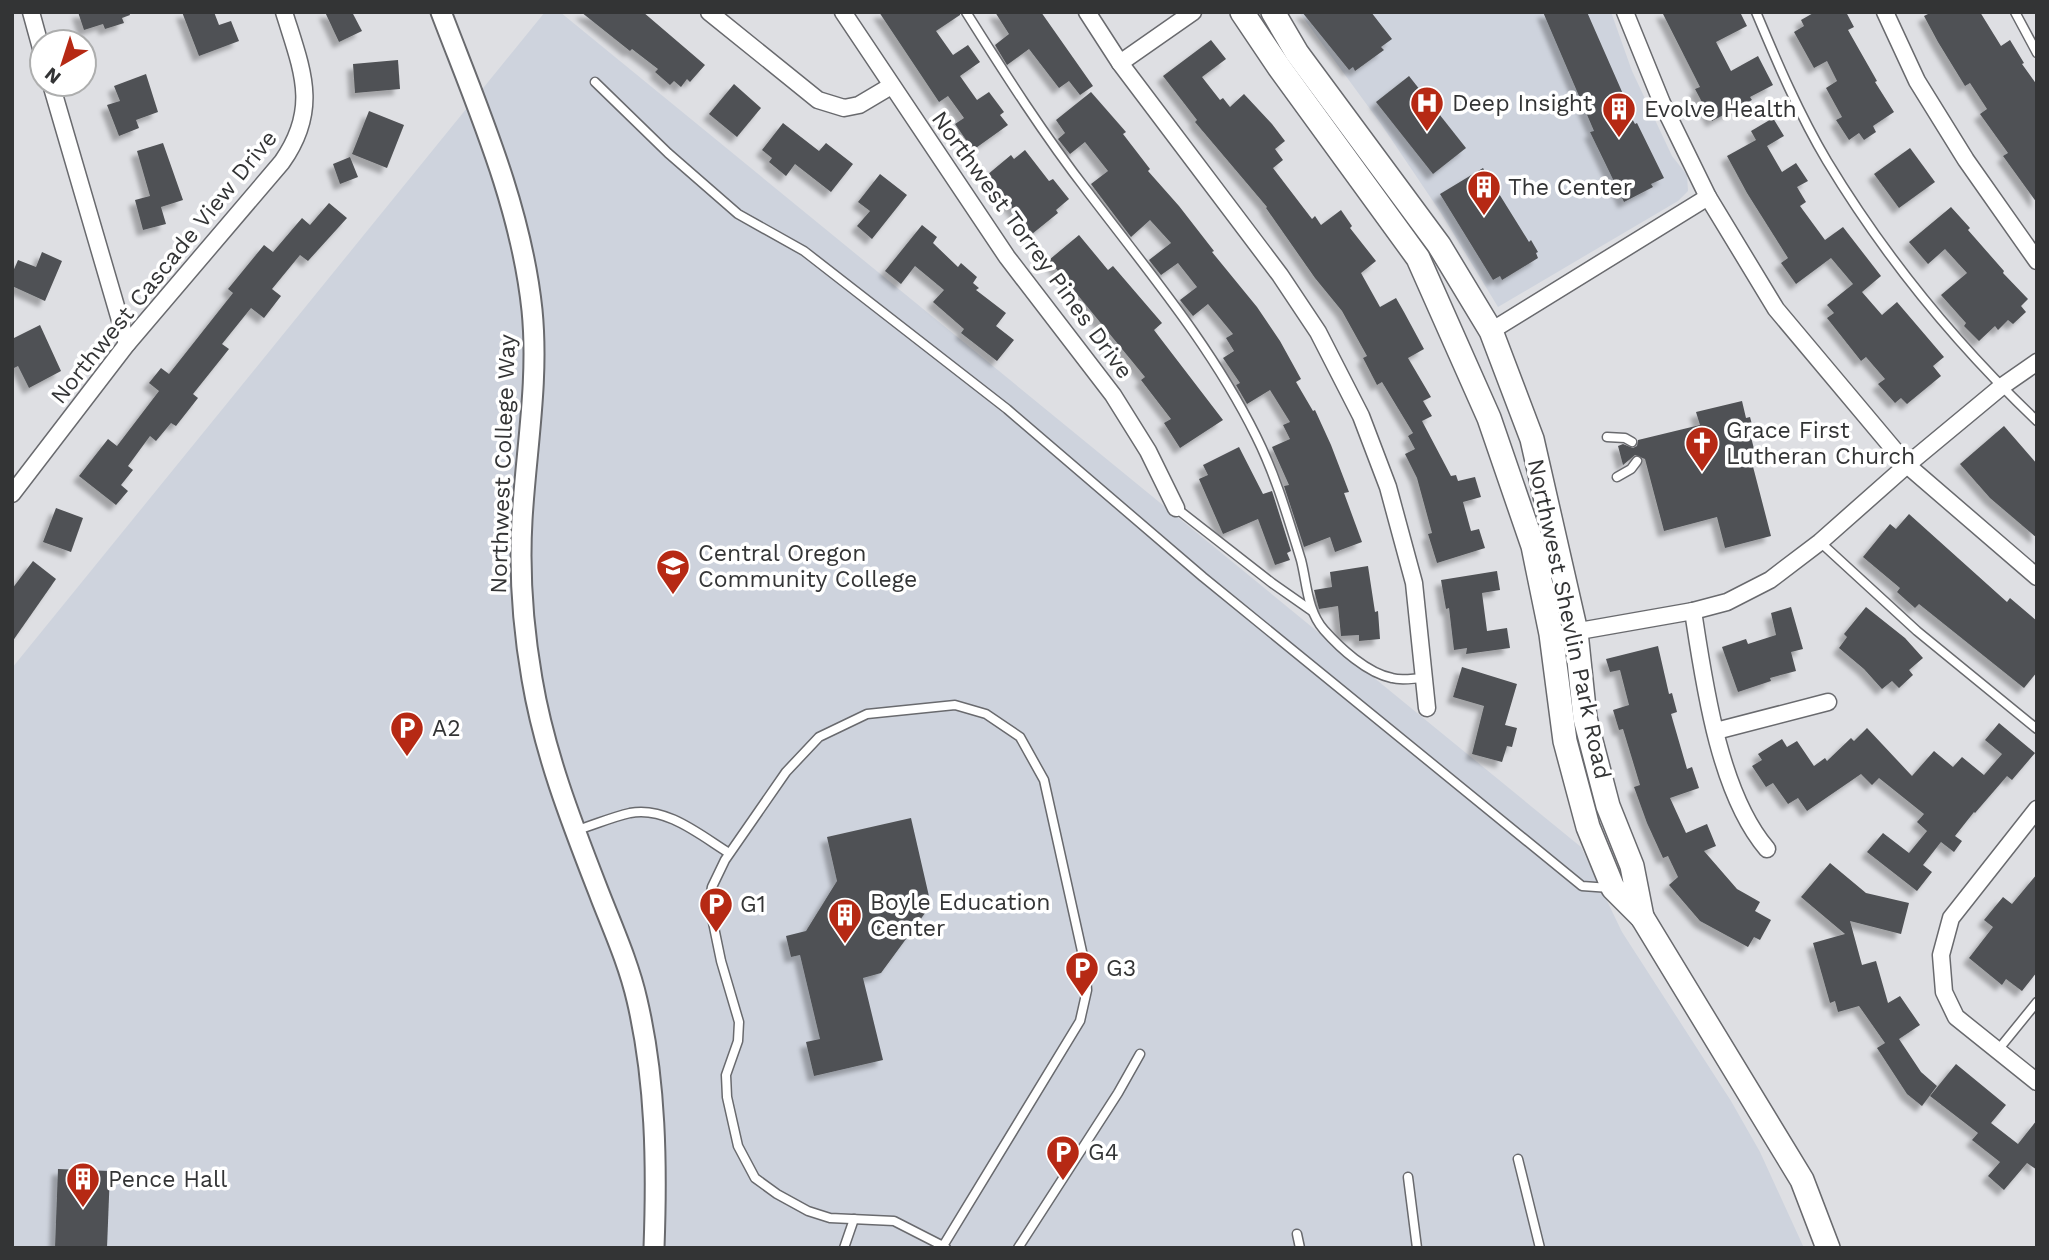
<svg xmlns="http://www.w3.org/2000/svg" width="2049" height="1260" viewBox="0 0 2049 1260" font-family="'Work Sans',sans-serif">
<defs>
<filter id="shadow"><feDropShadow dx="-6" dy="6" stdDeviation="2" flood-color="#0004"/></filter>
</defs>
<rect width="100%" height="100%" fill="#dedfe3"/>
<!-- built -->
<g fill="#ced3dd">
<polygon points="545,12 560,12 1581,847 1622,932 1731,1101 1760,1152 1804,1248 12,1248 12,668"/>
<polygon points="1299,12 1611,12 1632,71 1672,156 1687,175 1688,191 1678,201 1498,307 1441,213 1381,124"/>
</g>
<!-- building -->
<g fill="#4f5154" filter="url(#shadow)">
<polygon points="78,12 129,12 130,15 122,18 124,23 105,29 103,24 84,30"/>
<polygon points="182,12 214,12 219,25 231,21 239,41 199,56"/>
<polygon points="325,12 352,12 362,31 339,42"/>
<polygon points="581,12 643,12 705,65 690,82 687,79 681,87 674,81 670,85 655,72 658,69 632,49 630,51"/>
<polygon points="879,12 960,12 960,15 936,31 953,55 968,45 980,62 960,76 977,100 989,92 1004,112 1000,115 1008,125 973,150 955,124 964,118 948,96 939,102"/>
<polygon points="995,12 1041,12 1093,86 1080,95 1069,81 1059,88 1029,49 1007,65 995,45 1009,34"/>
<polygon points="1302,12 1371,12 1392,39 1381,47 1384,50 1355,71 1353,67 1349,70"/>
<polygon points="1543,12 1587,12 1623,94 1619,95 1635,124 1637,123 1664,178 1651,184 1653,187 1624,202 1590,132 1594,131"/>
<polygon points="1662,12 1740,12 1747,26 1716,42 1731,71 1758,56 1773,85 1750,97 1752,100 1712,121 1695,89 1700,87"/>
<polygon points="1815,12 1846,12 1854,27 1848,30 1877,81 1875,82 1894,112 1873,126 1876,132 1864,140 1859,133 1849,140 1836,120 1842,117 1826,88 1837,81 1827,61 1814,68 1794,32 1804,26 1801,20"/>
<polygon points="1932,12 1980,12 2001,46 2010,40 2024,63 2022,64 2037,85 2037,203 2003,156 2008,153 1980,114 1987,109 1970,83 1965,86 1938,42 1924,16"/>
<polygon points="1211,40 1226,59 1202,77 1220,100 1223,98 1230,107 1244,94 1272,124 1285,141 1275,149 1283,160 1273,168 1312,219 1315,216 1321,225 1341,210 1352,226 1350,228 1376,261 1361,273 1380,307 1396,298 1404,312 1424,349 1408,358 1431,397 1423,401 1432,416 1422,421 1451,476 1456,475 1458,481 1475,477 1481,497 1463,502 1471,531 1479,529 1485,548 1437,563 1428,534 1432,533 1417,478 1405,454 1415,449 1408,436 1413,433 1382,382 1377,385 1363,358 1367,356 1342,311 1315,278 1266,208 1267,207 1195,122 1197,120 1163,76"/>
<polygon points="398,60 400,89 355,93 353,64"/>
<polygon points="146,74 158,112 136,120 139,128 119,136 107,105 120,101 114,86"/>
<polygon points="1409,76 1466,148 1433,174 1376,102"/>
<polygon points="734,84 761,108 737,137 709,114"/>
<polygon points="1091,92 1126,132 1123,134 1150,169 1148,171 1179,206 1214,251 1212,252 1257,307 1280,341 1301,379 1296,382 1313,411 1315,410 1331,445 1349,492 1344,493 1362,542 1335,552 1330,537 1304,547 1284,486 1289,485 1272,447 1290,439 1283,425 1290,422 1270,390 1247,404 1236,385 1240,383 1223,358 1234,351 1226,338 1233,334 1208,304 1193,316 1180,300 1197,287 1178,263 1161,275 1149,260 1171,243 1150,220 1131,237 1091,184 1108,171 1085,142 1070,154 1058,139 1065,133 1056,120"/>
<polygon points="369,111 404,125 387,168 352,154"/>
<polygon points="1773,118 1784,136 1767,146 1782,172 1796,163 1808,181 1797,187 1806,202 1800,206 1825,240 1843,227 1881,276 1862,292 1882,315 1897,302 1944,357 1933,366 1941,376 1907,404 1901,398 1895,403 1878,384 1885,379 1866,357 1861,361 1827,318 1834,313 1827,305 1853,284 1831,258 1796,284 1781,263 1788,258 1747,193 1727,156 1756,140 1751,131"/>
<polygon points="783,123 819,151 826,143 853,164 831,192 795,164 786,176 769,162 772,158 762,150"/>
<polygon points="163,143 183,200 161,207 166,224 143,230 135,200 150,196 137,151"/>
<polygon points="1910,148 1935,182 1899,208 1874,174"/>
<polygon points="1025,150 1049,181 1053,179 1069,199 1056,210 1058,213 1032,234 987,175 1011,155 1014,159"/>
<polygon points="350,157 358,177 340,184 333,164"/>
<polygon points="1483,168 1529,242 1531,240 1538,252 1536,253 1538,258 1502,280 1500,276 1493,280 1440,194"/>
<polygon points="880,174 907,195 872,239 857,226 870,211 858,202"/>
<polygon points="329,203 347,218 308,261 300,255 272,289 281,296 264,318 251,308 222,344 229,349 193,394 198,398 176,426 171,423 156,441 150,436 128,466 133,470 121,485 128,491 116,505 79,476 108,439 117,446 159,391 149,383 161,368 169,374 233,293 228,289 264,245 273,252 302,218 310,225"/>
<polygon points="1951,207 1970,228 1968,230 2004,271 2003,273 2028,299 2021,306 2026,312 2013,324 2008,320 1998,330 1995,326 1979,341 1964,326 1966,323 1941,295 1967,273 1945,249 1928,264 1909,242"/>
<polygon points="922,225 937,237 933,243 958,267 961,263 977,277 973,283 979,288 976,290 1006,313 996,326 1014,340 997,361 961,333 964,329 933,302 944,290 915,266 901,284 885,271"/>
<polygon points="1079,235 1108,270 1113,266 1162,323 1154,330 1223,420 1180,448 1164,423 1171,419 1141,380 1145,377 1049,260"/>
<polygon points="42,252 62,261 45,301 12,286 12,274 18,260 36,267"/>
<polygon points="40,325 61,371 29,388 18,366 12,369 12,339"/>
<polygon points="1742,401 1746,418 1750,417 1754,432 1750,433 1755,453 1750,455 1771,536 1725,548 1717,517 1664,531 1645,459 1635,455 1623,465 1618,446 1623,444 1633,448 1637,446 1638,440 1700,425 1696,412"/>
<polygon points="2004,426 2037,464 2037,538 1990,498 1960,464"/>
<polygon points="1239,447 1263,494 1272,491 1291,551 1287,553 1290,560 1275,565 1258,519 1223,534 1199,479 1208,475 1203,465"/>
<polygon points="56,508 83,518 71,552 43,542"/>
<polygon points="1909,514 2007,602 2010,598 2037,621 2037,672 2024,688 1919,604 1915,608 1897,592 1900,588 1863,557 1890,524 1896,529"/>
<polygon points="33,561 56,579 12,642 12,589"/>
<polygon points="1368,566 1375,612 1378,611 1380,639 1359,641 1359,635 1341,636 1338,606 1319,609 1314,590 1332,587 1330,572"/>
<polygon points="1497,571 1500,590 1482,593 1487,631 1507,628 1510,648 1466,654 1467,648 1454,650 1449,608 1446,609 1441,580"/>
<polygon points="1791,607 1803,649 1791,652 1796,671 1770,678 1771,681 1738,692 1722,647 1746,639 1748,644 1776,635 1771,613"/>
<polygon points="1866,607 1905,638 1923,658 1909,670 1913,675 1899,688 1892,681 1882,689 1864,669 1839,648 1847,637 1844,634"/>
<polygon points="1658,646 1669,694 1672,693 1677,712 1671,714 1687,769 1692,767 1699,788 1670,798 1686,833 1707,824 1716,846 1704,851 1737,889 1760,902 1755,911 1771,920 1760,940 1754,937 1748,947 1700,921 1669,885 1678,877 1668,856 1663,858 1647,823 1634,787 1640,785 1623,729 1619,730 1613,710 1629,705 1620,670 1610,672 1606,659"/>
<polygon points="1462,667 1517,684 1505,725 1517,728 1512,747 1507,746 1502,762 1472,754 1484,706 1453,697"/>
<polygon points="1999,723 2035,753 2012,780 2007,776 1975,813 1974,812 1955,836 1962,841 1954,852 1941,842 1923,865 1932,872 1917,891 1867,852 1883,833 1909,853 1927,831 1917,822 1924,814 1879,778 1872,785 1861,774 1807,811 1798,798 1788,804 1773,783 1766,787 1752,766 1762,760 1758,754 1782,739 1787,747 1797,741 1814,766 1825,758 1827,761 1851,738 1854,741 1867,728 1912,776 1934,751 1953,767 1962,757 1984,775 2002,754 1985,740"/>
<polygon points="911,818 931,905 881,973 863,978 883,1060 814,1076 806,1042 820,1039 800,955 791,957 786,936 806,931 837,881 827,837"/>
<polygon points="1830,863 1866,893 1909,903 1901,934 1850,921 1862,965 1876,961 1888,1003 1900,996 1920,1025 1899,1039 1921,1072 1937,1086 1922,1106 1907,1094 1877,1048 1885,1043 1859,1006 1838,1012 1835,1001 1830,1003 1813,943 1845,934 1801,897"/>
<polygon points="2037,874 2037,972 2022,991 2006,979 2002,985 1969,958 1993,927 1984,920 2003,897 2012,904"/>
<polygon points="1956,1064 2006,1105 1991,1123 2018,1144 2037,1120 2037,1170 2027,1163 2004,1190 1988,1176 2000,1162 1972,1140 1978,1133 1930,1096"/>
<polygon points="58,1169 110,1171 107,1248 55,1248"/>
</g>
<g fill="none" stroke-linecap="round" stroke-linejoin="round">
<!-- service casing -->
<g stroke="#696a6e" stroke-width="11">
<g id="service">
<path d="M966,12C1005,74 1044,135 1088,192C1148,271 1212,347 1256,436C1276,476 1288,518 1301,560C1307,583 1307,611 1324,630C1340,648 1367,673 1392,678C1402,681 1414,678 1424,678"/>
<path d="M1756,12C1777,62 1799,114 1827,161C1885,257 1956,344 2037,421"/>
<polyline points="2015,12 2037,53"/>
<polyline points="595,82 668,153 738,214 804,251 1007,409 1203,577 1582,886 1610,888"/>
<polyline points="1607,437 1625,438 1632,442"/>
<polyline points="1617,477 1631,469 1637,461"/>
<polyline points="1176,508 1272,583 1312,611"/>
<polyline points="1820,542 1917,631 2037,729"/>
<path d="M577,830C594,825 612,817 630,813C666,806 700,835 729,853"/>
<polyline points="1998,1050 2037,1002"/>
<polyline points="1518,1159 1540,1248"/>
<polyline points="1408,1177 1417,1248"/>
<polyline points="1297,1234 1300,1248"/>
<polyline points="844,1248 854,1219"/>
<polyline points="941,1248 943,1246 1080,1021 1087,990 1085,965 1044,780 1020,737 986,714 955,705 867,714 819,737 786,772 725,860 712,887 709,903 721,961 739,1022 738,1041 726,1075 727,1097 738,1146 755,1178 777,1194 808,1211 830,1218 894,1221 943,1246 946,1248"/>
<polyline points="1018,1248 1118,1093 1140,1054"/>
</g>
</g>
<!-- minor casing -->
<g stroke="#696a6e" stroke-width="19">
<g id="minor">
<polyline points="31,12 42,52"/>
<polyline points="709,12 818,100 844,108 859,105 891,86"/>
<polyline points="843,12 1007,257 1113,395 1148,451 1176,508"/>
<polyline points="1087,12 1120,63 1280,275 1318,332 1361,416 1388,487 1414,583 1427,708"/>
<polyline points="1625,12 1662,103 1708,197 1776,309 1907,465 2037,577"/>
<polyline points="1885,12 1917,81 1966,160 2037,261"/>
<polyline points="1120,63 1193,12"/>
<polyline points="51,84 127,344"/>
<polyline points="1491,331 1708,197"/>
<path d="M12,494L127,344L282,162C320,108 302,70 284,12"/>
<path d="M1693,611C1704,683 1719,793 1767,849"/>
<polyline points="1568,633 1693,611 1727,602 1770,580 1820,542 1907,465 2001,387 2037,362"/>
<polyline points="1716,731 1828,702"/>
<polyline points="2037,809 1951,918 1941,955 1944,992 1956,1017 2037,1082"/>
</g>
</g>
<!-- tertiary casing -->
<g stroke="#696a6e" stroke-width="23">
<path id="tertiary" d="M441,12C478,109 521,206 532,310C539,381 526,450 522,520C519,573 523,627 532,679C545,756 573,826 601,898C614,931 629,965 637,1000C656,1081 657,1165 654,1248"/>
</g>
<!-- secondary casing -->
<g stroke="#696a6e" stroke-width="26">
<g id="secondary">
<polyline points="1242,12 1279,67 1418,258 1489,418 1533,546 1551,634 1565,741 1588,827 1613,888 1642,917 1802,1180 1828,1248"/>
<polyline points="1273,12 1297,53 1439,245 1491,331 1532,439 1576,632 1585,718 1608,806 1632,866 1642,917"/>
</g>
</g>
<!-- service -->
<use href="#service" stroke="#fff" stroke-width="8"/>
<!-- minor -->
<use href="#minor" stroke="#fff" stroke-width="16"/>
<!-- tertiary -->
<use href="#tertiary" stroke="#fff" stroke-width="19"/>
<!-- secondary -->
<use href="#secondary" stroke="#fff" stroke-width="23"/>
</g>
<!-- icons -->
<defs>
<g id="hospital-pin" transform="scale(1.75)"><path d="M0 17L-7.5 6A9.5 9.5 0 1 1 7.5 6Z" fill="#b62914" stroke="#fff"/><path d="M-5-5h3v3.5h4V-5h3V5h-3V1.5h-4V5h-3Z" fill="#fff"/></g>
<g id="building-pin" transform="scale(1.75)"><path d="M0 17L-7.5 6A9.5 9.5 0 1 1 7.5 6Z" fill="#b62914" stroke="#fff"/><path d="M-4-6H4V6H1V3H-1V6H-4ZM-2.5-4.3h1.7v1.8h-1.7ZM.8-4.3h1.7v1.8H.8ZM-2.5-1h1.7V.8h-1.7ZM.8-1h1.7V.8H.8Z" fill="#fff"/></g>
<g id="church-pin" transform="scale(1.75)"><path d="M0 17L-7.5 6A9.5 9.5 0 1 1 7.5 6Z" fill="#b62914" stroke="#fff"/><path d="M-1.2-6h2.4v3.5h3.3v2.4h-3.3V6h-2.4V-.1h-3.3v-2.4h3.3Z" fill="#fff"/></g>
<g id="university-pin" transform="scale(1.75)"><path d="M0 17L-7.5 6A9.5 9.5 0 1 1 7.5 6Z" fill="#b62914" stroke="#fff"/><path d="M0-5L7-2L0 1L-7-2ZM-4 1L0 2.5L4 1V4Q0 6-4 4Z" fill="#fff"/></g>
<g id="parking-pin" transform="scale(1.75)"><path d="M0 17L-7.5 6A9.5 9.5 0 1 1 7.5 6Z" fill="#b62914" stroke="#fff"/><path d="M-3.5-5.5H1a3.5 3.5 0 0 1 0 7H-1V5.5H-3.5ZM-1-3.4V-.6H.8a1.4 1.4 0 0 0 0-2.8Z" fill="#fff"/></g>
</defs>
<g fill-rule="evenodd">
<use href="#hospital-pin" x="1427" y="103"/>
<use href="#building-pin" x="1619" y="109"/>
<use href="#building-pin" x="1484" y="187"/>
<use href="#church-pin" x="1702" y="443"/>
<use href="#university-pin" x="673" y="566"/>
<use href="#parking-pin" x="407" y="728"/>
<use href="#parking-pin" x="716" y="904"/>
<use href="#building-pin" x="845" y="915"/>
<use href="#parking-pin" x="1082" y="968"/>
<use href="#parking-pin" x="1063" y="1152"/>
<use href="#building-pin" x="83" y="1179"/>
</g>
<g text-anchor="middle" dominant-baseline="central" stroke-width="7" stroke-linejoin="round" paint-order="stroke">
<!-- poi labels -->
<g font-size="23" fill="#333435" stroke="#fff" text-anchor="start">
<text x="1452" y="103">Deep Insight</text>
<text x="1644" y="109">Evolve Health</text>
<text x="1508" y="187">The Center</text>
<text x="1726" y="430">Grace First<tspan x="1726" dy="26">Lutheran Church</tspan></text>
<text x="698" y="553">Central Oregon<tspan x="698" dy="26">Community College</tspan></text>
<text x="432" y="728">A2</text>
<text x="870" y="902">Boyle Education<tspan x="870" dy="26">Center</tspan></text>
<text x="740" y="904">G1</text>
<text x="1106" y="968">G3</text>
<text x="1088" y="1152">G4</text>
<text x="108" y="1179">Pence Hall</text>
</g>
<!-- street labels -->
<g font-size="23" fill="#333435" stroke="#fff">
<text transform="translate(1032 245) rotate(54)">Northwest Torrey Pines Drive</text>
<text transform="translate(164 267) rotate(-51)">Northwest Cascade View Drive</text>
<text transform="translate(503 464) rotate(-88)">Northwest College Way</text>
<text transform="translate(1569 619) rotate(78)">Northwest Shevlin Park Road</text>
</g>
</g>
<!-- border -->
<rect width="2049" height="1260" fill="none" stroke="#333435" stroke-width="28"/>
<!-- north arrow -->
<g transform="translate(63 63) rotate(219)"><circle r="33" fill="#ffffff" stroke="#adaeae" stroke-width="2"/>
<path d="M0-5L12 26L0 18L-12 26Z" fill="#b62914"/>
<text y="-10" font-size="19" font-weight="bold" text-anchor="middle" fill="#333435">N</text>
</g>
</svg>
